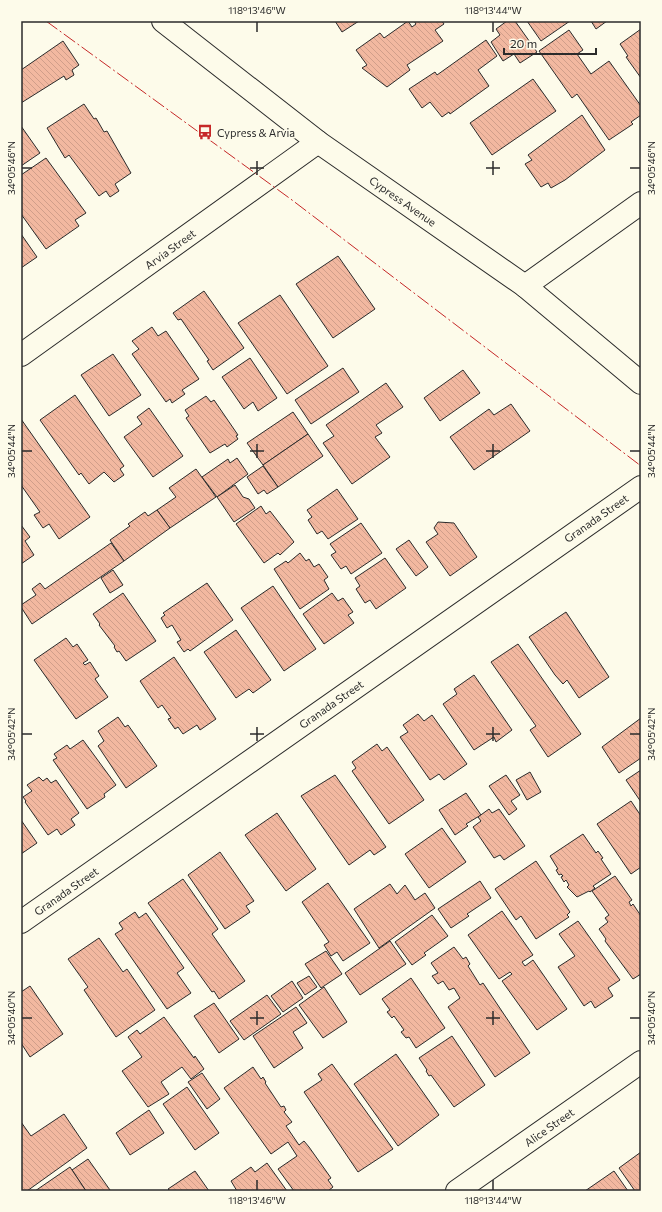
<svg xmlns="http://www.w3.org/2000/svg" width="662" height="1212" viewBox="0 0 662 1212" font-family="Commissioner,sans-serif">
<defs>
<pattern id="building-back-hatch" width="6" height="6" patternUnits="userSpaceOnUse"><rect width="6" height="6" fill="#f2b8a0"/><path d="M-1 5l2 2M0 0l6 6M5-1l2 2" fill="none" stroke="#d09e8a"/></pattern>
</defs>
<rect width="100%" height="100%" fill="#fdfbea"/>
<!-- building -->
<g fill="url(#building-back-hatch)" stroke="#2b2b2b">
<polygon points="335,21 359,21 342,32"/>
<polygon points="408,21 412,27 416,24 414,21 442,21 444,24 435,30 443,41 407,65 410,70 387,87 362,68 367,65 356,50 380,33 384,38"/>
<polygon points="507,21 515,21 537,52 520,63 514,54 503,61 491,42 500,35 496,29"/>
<polygon points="527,21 570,21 541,41"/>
<polygon points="591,21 607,21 596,29"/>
<polygon points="641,29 641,78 626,57 628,56 620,44"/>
<polygon points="569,30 583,50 577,54 591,74 609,61 641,106 641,115 631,122 633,124 609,140 577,94 572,98 539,51"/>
<polygon points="486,40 497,56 478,70 489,86 450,114 449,112 442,117 430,102 422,108 409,89 435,72 437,75"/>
<polygon points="63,41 79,65 72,70 74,75 66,80 64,76 21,103 21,70"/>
<polygon points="533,79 556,111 492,155 470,123"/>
<polygon points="84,104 94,119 96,118 104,132 107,131 131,173 115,184 119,191 110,197 106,191 99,196 69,155 65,158 47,128"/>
<polygon points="582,115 605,150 565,180 551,188 548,183 541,187 525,164 532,160 528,155"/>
<polygon points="21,126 40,153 21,166"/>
<polygon points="46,158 86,213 75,220 79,226 46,249 21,214 21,175"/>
<polygon points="21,234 37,257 21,268"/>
<polygon points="338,256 375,309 333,338 296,284"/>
<polygon points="204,291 244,348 213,370 207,361 209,360 181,319 178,320 173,313"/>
<polygon points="280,295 328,366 287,394 238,323"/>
<polygon points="152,327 158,336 166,331 199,379 182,390 185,394 172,403 170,399 166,402 132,354 139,349 132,341"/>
<polygon points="113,354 141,395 109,416 81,375"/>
<polygon points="250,358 277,398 258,411 253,402 244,409 222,377"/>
<polygon points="343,368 359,392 311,424 295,400"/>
<polygon points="463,370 480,393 440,421 424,398"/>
<polygon points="386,383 403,407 376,425 382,433 375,437 390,457 352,484 323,443 334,436 326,425"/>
<polygon points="75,395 124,466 120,469 124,475 114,482 104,472 89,484 81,473 79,475 40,420"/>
<polygon points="206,396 211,402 214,400 238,435 236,436 238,439 227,447 225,444 210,453 186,418 189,416 185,410"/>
<polygon points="511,404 530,431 474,470 450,437 489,409 494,415"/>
<polygon points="149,408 183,456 153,477 124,437 142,424 137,417"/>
<polygon points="293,412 308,434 263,465 247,443"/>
<polygon points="21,419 90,517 59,539 49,524 43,528 34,515 40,512 21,485"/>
<polygon points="308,434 323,456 278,487 263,465"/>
<polygon points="237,458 248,474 217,497 202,477 228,459 230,463"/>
<polygon points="263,466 278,487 267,494 264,490 258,494 247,477"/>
<polygon points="196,469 216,497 170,528 157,510 176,497 169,488"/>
<polygon points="235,485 243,497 249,499 255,508 234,522 217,497"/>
<polygon points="337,489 358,519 328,539 322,531 317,534 308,520 312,517 307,510"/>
<polygon points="261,506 266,514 270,511 294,542 280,555 278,553 264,563 236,524"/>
<polygon points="157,510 170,528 124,561 110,540 130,526 128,524 145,512 148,516"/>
<polygon points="438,522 454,523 477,557 450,576 426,542 438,534 434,528"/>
<polygon points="361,523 382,553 351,574 346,566 341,569 331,555 336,552 330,544"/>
<polygon points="21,525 30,537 25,541 34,555 21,564"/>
<polygon points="409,540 428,567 416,576 396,549"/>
<polygon points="111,543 124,561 32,624 21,607 21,605 36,595 32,589 40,583 45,589"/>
<polygon points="300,553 306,561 309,559 314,567 319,564 328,577 324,580 329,589 300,609 274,569 286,561 288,563"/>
<polygon points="385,558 406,588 376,609 370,600 365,603 356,589 360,586 355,578"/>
<polygon points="113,570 123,585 110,593 101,578"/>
<polygon points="207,583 233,620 190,651 188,649 184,652 177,642 181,640 172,625 167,628 161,618 165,615 163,613"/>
<polygon points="273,586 316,649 284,671 241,608"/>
<polygon points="123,593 156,641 126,661 119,651 117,652 114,647 115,646 99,625 100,624 93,614"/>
<polygon points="332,593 338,601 343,598 353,612 348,615 354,623 324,644 303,614"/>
<polygon points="566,612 609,677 579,698 567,680 563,684 555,675 529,637"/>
<polygon points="236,630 271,680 253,693 249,689 236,698 204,652"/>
<polygon points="66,638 73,647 77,644 88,660 83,663 85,665 90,662 99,676 95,679 108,697 76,719 34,660"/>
<polygon points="518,644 581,734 548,757 530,730 536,726 491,662"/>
<polygon points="174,657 216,719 200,730 197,725 183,734 178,727 175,729 168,719 171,718 162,705 158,708 140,681"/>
<polygon points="474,675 512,730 496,742 494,737 474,750 443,704 457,694 454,689"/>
<polygon points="418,714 424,721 432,715 467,764 444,780 439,774 430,780 400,737 408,732 403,725"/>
<polygon points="118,717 125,727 128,725 157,766 126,788 98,746 104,741 98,731"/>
<polygon points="641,718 641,758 619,773 602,747"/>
<polygon points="83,740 116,785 104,794 105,797 87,809 53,760 57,758 54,754 67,745 70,749"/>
<polygon points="377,744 382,751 387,747 424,800 389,824 352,771 356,768 352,762"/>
<polygon points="641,770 641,802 626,780"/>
<polygon points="530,772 541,792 527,800 516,780"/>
<polygon points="335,775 386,847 374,855 370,850 349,865 301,796"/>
<polygon points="506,775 520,795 511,801 517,809 509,815 489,786"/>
<polygon points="39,777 43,781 47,778 51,783 56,780 79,813 71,819 75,825 61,835 57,829 48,835 25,802 26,801 23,797 32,791 27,785"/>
<polygon points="466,793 481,815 466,824 468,826 455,835 439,810"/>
<polygon points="631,801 641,816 641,867 631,874 597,824"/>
<polygon points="489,809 492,813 499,809 525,846 504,860 500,855 494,858 473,827 481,821 478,817"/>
<polygon points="277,813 316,869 286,891 245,835"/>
<polygon points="21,820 37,843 21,854"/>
<polygon points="442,828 466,862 429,888 405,854"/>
<polygon points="583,834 596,853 598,851 603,858 601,859 611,874 593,886 595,888 590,892 589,891 577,897 567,887 569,885 566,880 564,882 561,877 563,876 561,874 559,875 556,870 558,869 550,856"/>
<polygon points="220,852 254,901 246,906 250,912 225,929 188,875"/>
<polygon points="536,861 570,912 567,915 569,917 536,939 521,916 516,920 495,889"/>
<polygon points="615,876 632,900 629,902 631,906 633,904 641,916 641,974 633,979 605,941 606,939 599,929 608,922 605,918 609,915 592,891"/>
<polygon points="183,879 218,929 212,934 245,981 219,999 214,991 212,992 148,903"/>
<polygon points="480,881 491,898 467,914 469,916 451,928 438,909"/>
<polygon points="328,883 370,943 343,961 337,952 331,956 324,945 329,942 302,902"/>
<polygon points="390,884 397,894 405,885 415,900 425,893 435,908 379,948 354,909"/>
<polygon points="502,911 533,955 522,962 525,966 533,960 567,1009 537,1030 502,981 512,974 510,972 499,979 468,935"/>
<polygon points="135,912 139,918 146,913 184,968 177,973 191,993 167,1009 115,934 123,929 119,923"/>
<polygon points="432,915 448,936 424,953 426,955 412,965 395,942"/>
<polygon points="578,921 620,980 608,988 613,996 595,1008 591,1001 584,1006 558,967 575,956 559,934"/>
<polygon points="99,938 123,972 127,969 155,1010 116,1037 84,990 88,987 68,959"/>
<polygon points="390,941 406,964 360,995 345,973"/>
<polygon points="454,947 463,959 466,957 470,964 468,966 480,985 483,983 530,1053 495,1077 448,1007 460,998 454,988 449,990 443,981 438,984 432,976 438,973 431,963"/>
<polygon points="326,951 342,974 321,988 305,964"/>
<polygon points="309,976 317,987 305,995 297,983"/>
<polygon points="411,978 445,1028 416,1048 409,1037 406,1038 401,1032 404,1030 394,1016 392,1018 387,1012 390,1010 382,999"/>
<polygon points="292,981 303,998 283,1012 271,996"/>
<polygon points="30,986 63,1034 30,1057 21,1043 21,992"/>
<polygon points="324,987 347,1022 323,1038 299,1005"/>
<polygon points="267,995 281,1014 244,1040 230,1021"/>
<polygon points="214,1003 239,1039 219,1053 194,1016"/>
<polygon points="296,1007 307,1023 293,1032 303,1048 274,1068 253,1036"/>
<polygon points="164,1017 194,1058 195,1056 204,1069 191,1079 182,1067 161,1082 169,1094 148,1107 122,1071 142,1057 128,1037 137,1030 140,1034"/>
<polygon points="452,1036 485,1085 454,1107 431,1075 429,1076 426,1071 427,1070 419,1058"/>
<polygon points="396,1054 439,1115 398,1146 354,1084"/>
<polygon points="332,1064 393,1149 358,1172 304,1092 322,1080 318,1074"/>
<polygon points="253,1067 261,1079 263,1077 266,1082 265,1083 281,1107 284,1106 286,1110 284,1112 292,1122 286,1126 299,1145 304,1141 309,1147 331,1178 328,1180 333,1187 328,1191 294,1191 278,1169 297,1156 288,1142 271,1154 224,1088"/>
<polygon points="202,1073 220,1099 207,1109 188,1082"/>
<polygon points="187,1087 219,1133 195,1150 163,1104"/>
<polygon points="149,1110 164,1133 130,1155 116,1133"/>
<polygon points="64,1114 87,1148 27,1191 21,1191 21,1122 31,1136"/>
<polygon points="641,1152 641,1191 635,1191 619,1168"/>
<polygon points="88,1159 110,1190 108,1191 86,1191 72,1170"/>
<polygon points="267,1163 287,1191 237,1191 231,1181 251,1167 255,1172"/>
<polygon points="70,1167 86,1191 35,1191"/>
<polygon points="195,1171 209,1191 170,1191 168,1189"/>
<polygon points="614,1171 628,1191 585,1191"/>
</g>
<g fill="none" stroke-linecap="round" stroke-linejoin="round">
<!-- minor casing -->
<g stroke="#2b2b2b" stroke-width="24">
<g id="minor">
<polyline points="163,21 318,142 525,286 641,383"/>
<polyline points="525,286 641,203"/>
<polyline points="21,355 318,142"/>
<polyline points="21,922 641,487"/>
<polyline points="457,1191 641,1062"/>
</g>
</g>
<!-- minor -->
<use href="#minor" stroke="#fdfbea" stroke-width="22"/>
<!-- power -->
<polyline stroke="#c62828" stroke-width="1" stroke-dasharray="14 3 2 3" stroke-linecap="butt" points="46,21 292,200 641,466"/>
</g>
<!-- ticks -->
<path fill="none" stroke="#2b2b2b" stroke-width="1.5" d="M257,22V32M493,22V32M257,161V175M493,161V175M22,168H32M250,168H264M486,168H500M630,168H640M257,444V458M493,444V458M22,451H32M250,451H264M486,451H500M630,451H640M257,727V741M493,727V741M22,734H32M250,734H264M486,734H500M630,734H640M257,1011V1025M493,1011V1025M22,1018H32M250,1018H264M486,1018H500M630,1018H640M257,1180V1190M493,1180V1190"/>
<!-- icons -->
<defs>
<g id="bus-bare" transform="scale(1.2)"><path d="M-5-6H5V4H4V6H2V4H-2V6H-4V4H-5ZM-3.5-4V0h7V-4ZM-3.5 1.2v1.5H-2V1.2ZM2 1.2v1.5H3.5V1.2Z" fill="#c62828" stroke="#fdfbea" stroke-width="2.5" paint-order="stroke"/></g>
</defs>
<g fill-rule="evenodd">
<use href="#bus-bare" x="205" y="132"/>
</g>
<g text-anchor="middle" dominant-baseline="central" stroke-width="3" stroke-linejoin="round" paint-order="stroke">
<!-- poi labels -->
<g font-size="11" fill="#2b2b2b" stroke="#fdfbea" text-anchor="start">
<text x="217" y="132">Cypress &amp; Arvia</text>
</g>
<!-- street labels -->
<g font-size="11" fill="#2b2b2b" stroke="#fdfbea">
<text transform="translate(403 201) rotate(35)">Cypress Avenue</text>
<text transform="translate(170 249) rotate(-36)">Arvia Street</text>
<text transform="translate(596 518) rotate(-35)">Granada Street</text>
<text transform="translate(331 704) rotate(-35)">Granada Street</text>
<text transform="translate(66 891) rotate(-35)">Granada Street</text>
<text transform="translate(549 1127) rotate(-35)">Alice Street</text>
</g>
</g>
<!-- border -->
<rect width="662" height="1212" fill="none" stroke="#fdfbea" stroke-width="44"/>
<!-- scale -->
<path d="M504 48v6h92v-6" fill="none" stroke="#2b2b2b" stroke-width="2"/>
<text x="510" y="48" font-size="12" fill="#2b2b2b" stroke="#fdfbea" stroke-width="3" paint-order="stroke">20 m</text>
<rect x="22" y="22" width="618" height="1168" fill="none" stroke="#2b2b2b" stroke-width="1.5"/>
<g font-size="10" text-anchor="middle" fill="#2b2b2b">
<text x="257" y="14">118°13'46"W</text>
<text x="493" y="14">118°13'44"W</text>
<text transform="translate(11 168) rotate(-90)" y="4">34°05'46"N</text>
<text transform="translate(651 168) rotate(-90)" y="4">34°05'46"N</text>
<text transform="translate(11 451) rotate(-90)" y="4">34°05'44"N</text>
<text transform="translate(651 451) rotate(-90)" y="4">34°05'44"N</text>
<text transform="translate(11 734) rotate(-90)" y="4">34°05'42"N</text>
<text transform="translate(651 734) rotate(-90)" y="4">34°05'42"N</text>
<text transform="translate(11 1018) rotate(-90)" y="4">34°05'40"N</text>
<text transform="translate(651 1018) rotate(-90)" y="4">34°05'40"N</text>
<text x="257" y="1204">118°13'46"W</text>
<text x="493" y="1204">118°13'44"W</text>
</g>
</svg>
